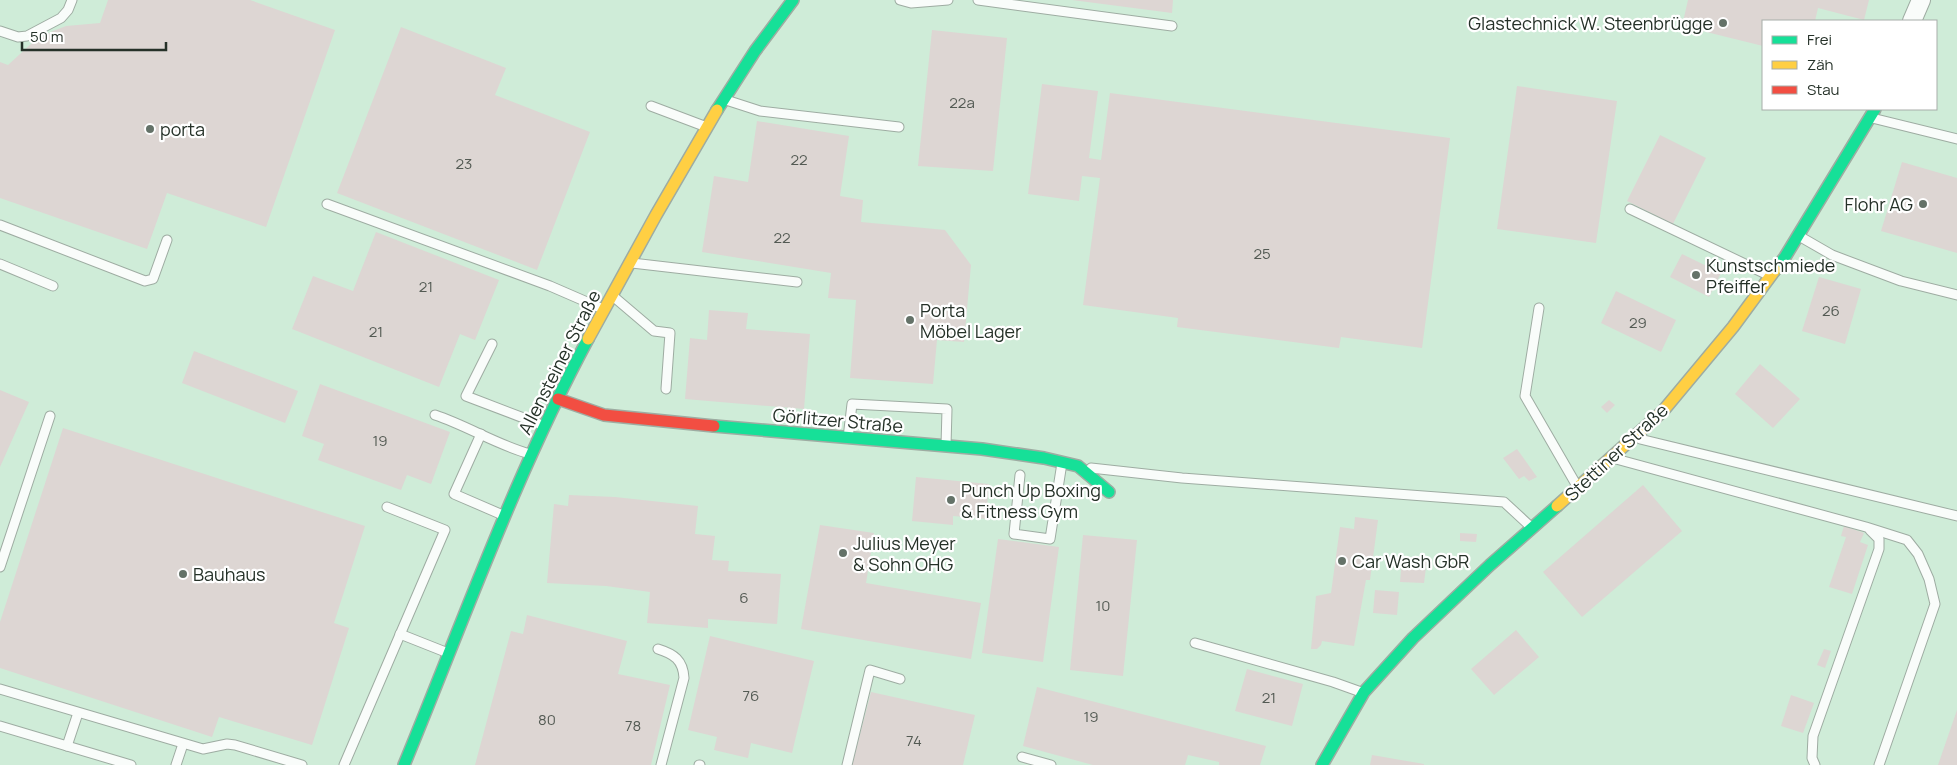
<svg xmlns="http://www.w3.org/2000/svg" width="1957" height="765" viewBox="0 0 1957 765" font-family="Manrope,sans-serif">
<rect width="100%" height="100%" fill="#daebdf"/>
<!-- built -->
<path fill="#cfecd8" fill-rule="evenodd" d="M0,0H1957V765H0ZM1763,21H1936V109H1763Z"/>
<!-- building -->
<g fill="#ddd6d3">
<polygon points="108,0 250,0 335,30 266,227 167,193 147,249 0,198 0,62 8,65 32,43 53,31 66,26 100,23"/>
<polygon points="1072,0 1173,0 1172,13"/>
<polygon points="1688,0 1869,0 1864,20 1818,8 1815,21 1763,21 1763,46 1682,26"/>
<polygon points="401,27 506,68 495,95 590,132 537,270 337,193"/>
<polygon points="932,30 1007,38 993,171 918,166"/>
<polygon points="1042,84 1098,91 1089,158 1101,160 1110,93 1450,138 1422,348 1341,337 1339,348 1177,327 1178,318 1083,305 1100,178 1082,176 1079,201 1028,194"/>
<polygon points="1517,86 1617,101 1596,243 1497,229"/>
<polygon points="757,121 849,136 840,196 863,200 861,222 945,230 971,265 964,342 937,340 933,384 850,378 856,300 828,298 831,273 702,252 714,176 748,182"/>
<polygon points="1660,135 1706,158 1673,224 1627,201"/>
<polygon points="1902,162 1957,178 1957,253 1881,231"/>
<polygon points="376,232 499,280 475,340 460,334 439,387 292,329 313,276 353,291"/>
<polygon points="1682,254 1721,273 1709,297 1670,277"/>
<polygon points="1819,277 1861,289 1845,344 1802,331"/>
<polygon points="1616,291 1676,320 1661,352 1601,323"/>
<polygon points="709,310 748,313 746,329 810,334 804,409 685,399 690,338 707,340"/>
<polygon points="194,351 298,391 285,423 182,383"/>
<polygon points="1760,364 1800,399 1773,428 1735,394"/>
<polygon points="320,384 450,432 431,484 407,475 401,490 318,460 324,444 302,436"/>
<polygon points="0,390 29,402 0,467"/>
<polygon points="1609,400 1615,405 1607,413 1601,407"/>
<polygon points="63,428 365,526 334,623 349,628 312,745 219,717 212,737 0,668 0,622"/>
<polygon points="1517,449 1537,477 1529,481 1524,476 1519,479 1503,458"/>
<polygon points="916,477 989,484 986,519 953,516 953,525 912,521"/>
<polygon points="1643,485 1682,531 1582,617 1543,572"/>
<polygon points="569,495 615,497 698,506 695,534 715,536 712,560 729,561 728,571 781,574 777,624 708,619 708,628 647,623 650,592 606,586 547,583 554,504 568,506"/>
<polygon points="1355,517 1378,520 1370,580 1366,580 1354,646 1322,641 1321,645 1317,649 1311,649 1316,596 1331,593 1340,527 1354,529"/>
<polygon points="820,525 874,533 866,583 981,603 971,659 801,629"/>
<polygon points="1844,526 1864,533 1860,542 1868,545 1852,594 1829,587 1846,537 1841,536"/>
<polygon points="1460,533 1477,534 1476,542 1460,541"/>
<polygon points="1083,535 1137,540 1123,676 1070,670"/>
<polygon points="998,539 1059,547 1043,662 982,653"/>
<polygon points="1402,558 1427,560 1424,583 1400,582"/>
<polygon points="1375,590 1399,592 1397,615 1373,613"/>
<polygon points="527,615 627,641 618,674 670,685 651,765 475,765 511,631 523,634"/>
<polygon points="1516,630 1539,657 1494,695 1471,669"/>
<polygon points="710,636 814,661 792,753 751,743 748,758 714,750 717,737 688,730"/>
<polygon points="1824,649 1831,651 1825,668 1817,665"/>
<polygon points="1247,669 1303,684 1292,726 1235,711"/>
<polygon points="1037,687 1266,746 1260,765 1219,765 1219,762 1188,755 1185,765 1093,765 1023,746"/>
<polygon points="871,692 975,715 963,765 852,765"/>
<polygon points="1791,695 1814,703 1803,733 1781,726"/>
<polygon points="1957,710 1957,765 1938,765"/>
<polygon points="1372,755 1424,764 1424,765 1370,765"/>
</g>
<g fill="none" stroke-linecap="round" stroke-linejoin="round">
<!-- lane casing -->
<g stroke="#9eaca2" stroke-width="11">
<g id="lane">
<polyline points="900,0 911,3 948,0"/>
<polyline points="978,0 1172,26"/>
<polyline points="0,31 18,37 27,36 61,18 68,10 72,0"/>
<polyline points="726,100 760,111 899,127"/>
<polyline points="651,106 704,126"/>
<polyline points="1872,118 1957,139"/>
<polyline points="327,204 550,286 603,309"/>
<polyline points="1630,209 1768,275"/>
<polyline points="0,225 145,281 153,279 167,240"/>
<polyline points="1799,236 1832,255 1901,281 1957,295"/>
<polyline points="632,263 797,282"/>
<polyline points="0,264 53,286"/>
<polyline points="614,297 654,331 670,333 666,389"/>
<polyline points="1539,308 1525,396 1577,486"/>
<polyline points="492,344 466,396 542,425"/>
<path d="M435,415C468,426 497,445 530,454"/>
<polyline points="481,434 454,494 505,516"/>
<polyline points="848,438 852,404 947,409 946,446"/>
<polyline points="1640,439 1957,516"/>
<polyline points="1616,459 1866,527 1907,540 1918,554 1929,579 1935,604 1879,765"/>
<polyline points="1091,468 1182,478 1504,502 1531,527"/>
<polyline points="1020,475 1014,534 1050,539 1062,463"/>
<polyline points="0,567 50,416"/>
<polyline points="400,634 448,653"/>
<polyline points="1195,643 1333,682 1361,692"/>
<path d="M658,649C674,654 683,660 684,678L661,765"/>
<polyline points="0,689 203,749 227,744 235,745 302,765"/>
<polyline points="0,726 131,765"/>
<polyline points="67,746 78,713"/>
<polyline points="1022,757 1051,765"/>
<polyline points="176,765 183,744"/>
<polyline points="344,765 445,530 387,507"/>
<polyline points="699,765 700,765"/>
<polyline points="847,765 870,670 900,679"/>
<polyline points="1815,765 1812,758 1813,736 1879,549 1879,539 1870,530"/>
</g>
</g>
<!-- street casing -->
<g stroke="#9eaca2" stroke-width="20">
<polyline id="street" points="1912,21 1921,0"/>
</g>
<!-- fast casing -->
<g stroke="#9eaca2" stroke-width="14">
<g id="fast">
<polyline points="717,110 755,51 793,0"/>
<polyline points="1775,270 1785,257 1875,109"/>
<polyline points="714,426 982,449 1044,458 1078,466 1109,492"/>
<path d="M404,765C463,622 515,475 588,339"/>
<polyline points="1322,765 1364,692 1413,638 1490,565 1557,506"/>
</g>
</g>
<!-- slow casing -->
<g stroke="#9eaca2" stroke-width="14">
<g id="slow">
<polyline points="588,339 656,215 717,110"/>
<polyline points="1557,506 1663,411 1733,327 1775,270"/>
</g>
</g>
<!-- jam casing -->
<g stroke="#9eaca2" stroke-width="14">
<polyline id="jam" points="558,399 604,415 714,426"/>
</g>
<!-- lane -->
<use href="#lane" stroke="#f9fcfa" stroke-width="9"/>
<!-- street -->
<use href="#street" stroke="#f9fcfa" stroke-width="18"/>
<!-- fast -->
<use href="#fast" stroke="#16e098" stroke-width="11"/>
<!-- slow -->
<use href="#slow" stroke="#ffcf43" stroke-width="11"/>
<!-- jam -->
<use href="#jam" stroke="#f24e42" stroke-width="11"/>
</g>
<!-- markers -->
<g fill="#647268" stroke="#fff" stroke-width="2">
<circle cx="1723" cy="23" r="5"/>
<circle cx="150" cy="129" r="5"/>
<circle cx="1923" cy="204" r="5"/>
<circle cx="1696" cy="275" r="5"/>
<circle cx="910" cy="320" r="5"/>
<circle cx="951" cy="500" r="5"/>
<circle cx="843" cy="553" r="5"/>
<circle cx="1342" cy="561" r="5"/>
<circle cx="183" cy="574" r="5"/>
</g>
<g text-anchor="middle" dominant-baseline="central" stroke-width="4.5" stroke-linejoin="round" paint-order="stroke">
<!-- number labels -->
<g font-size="15" fill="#535a53">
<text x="962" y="102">22a</text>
<text x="799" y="159">22</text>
<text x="464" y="163">23</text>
<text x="782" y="237">22</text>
<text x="1262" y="253">25</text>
<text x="426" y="286">21</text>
<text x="1831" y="310">26</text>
<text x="1638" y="322">29</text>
<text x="376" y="331">21</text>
<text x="380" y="440">19</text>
<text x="744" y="597">6</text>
<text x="1103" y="605">10</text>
<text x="751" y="695">76</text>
<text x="1269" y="697">21</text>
<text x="1091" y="716">19</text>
<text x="547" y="719">80</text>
<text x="633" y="725">78</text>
<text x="914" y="740">74</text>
</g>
<!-- poi labels -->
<g font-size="18" fill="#253128" stroke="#fff" text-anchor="start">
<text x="1713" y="23" text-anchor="end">Glastechnick W. Steenbrügge</text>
<text x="160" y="129">porta</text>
<text x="1913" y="204" text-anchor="end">Flohr AG</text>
<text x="1706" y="265">Kunstschmiede<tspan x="1706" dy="21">Pfeiffer</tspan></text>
<text x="920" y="310">Porta<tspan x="920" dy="21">Möbel Lager</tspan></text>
<text x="961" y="490">Punch Up Boxing<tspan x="961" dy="21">&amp; Fitness Gym</tspan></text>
<text x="853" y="543">Julius Meyer<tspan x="853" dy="21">&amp; Sohn OHG</tspan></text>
<text x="1352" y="561">Car Wash GbR</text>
<text x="193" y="574">Bauhaus</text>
</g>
<!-- street labels -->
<g font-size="18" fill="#253128" stroke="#fff">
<text transform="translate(559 362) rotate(-63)">Allensteiner Straße</text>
<text transform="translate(838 420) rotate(5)">Görlitzer Straße</text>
<text transform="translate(1616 452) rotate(-43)">Stettiner Straße</text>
</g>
</g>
<!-- legend -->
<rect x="1762" y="20" width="175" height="90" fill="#ffffff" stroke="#a8ada9"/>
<rect x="1772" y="36" width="25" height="8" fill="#16e098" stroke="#a8ada9"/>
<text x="1807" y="45" font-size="15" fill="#253128">Frei</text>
<rect x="1772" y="61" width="25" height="8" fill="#ffcf43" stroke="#a8ada9"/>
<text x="1807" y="70" font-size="15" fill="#253128">Zäh</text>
<rect x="1772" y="86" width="25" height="8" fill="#f24e42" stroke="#a8ada9"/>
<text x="1807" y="95" font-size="15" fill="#253128">Stau</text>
<!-- scale -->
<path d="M22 42v8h144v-8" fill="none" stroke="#253128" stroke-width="2.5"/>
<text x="30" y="42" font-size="15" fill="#253128" stroke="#ffffff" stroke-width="4" paint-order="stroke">50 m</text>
</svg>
